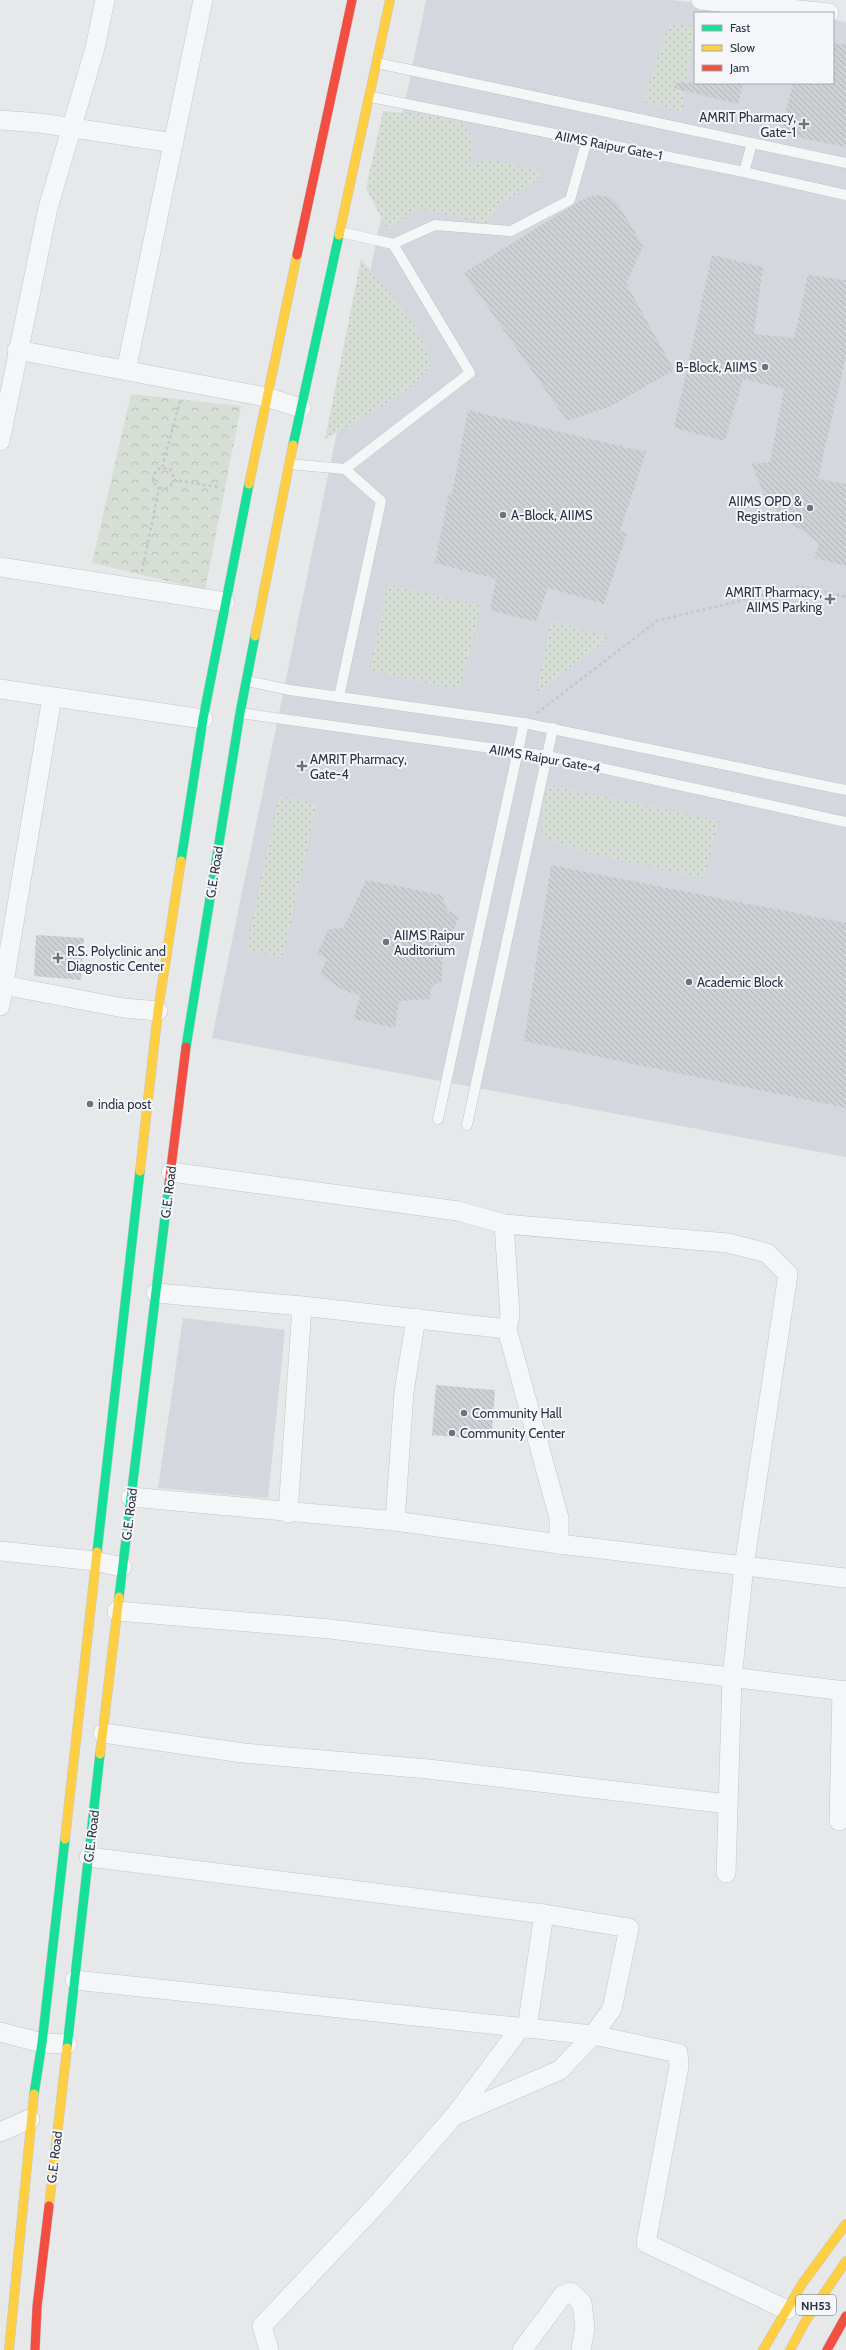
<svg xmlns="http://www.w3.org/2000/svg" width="846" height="2350" viewBox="0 0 846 2350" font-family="Cabin,sans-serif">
<defs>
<pattern id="grass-dots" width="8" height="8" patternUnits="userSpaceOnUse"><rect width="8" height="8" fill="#d6ded6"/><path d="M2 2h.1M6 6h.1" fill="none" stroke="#b8bfb9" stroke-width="1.8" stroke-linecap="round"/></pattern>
<pattern id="forest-crowns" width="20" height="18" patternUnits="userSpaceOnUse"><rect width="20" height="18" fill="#d6ded6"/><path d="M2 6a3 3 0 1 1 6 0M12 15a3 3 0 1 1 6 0" fill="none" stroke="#b8bfb9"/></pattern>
<pattern id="building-back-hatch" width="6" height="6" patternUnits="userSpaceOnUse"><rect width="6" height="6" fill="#ced0d3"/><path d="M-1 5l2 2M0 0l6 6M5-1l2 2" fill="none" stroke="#b1b3b6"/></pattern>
</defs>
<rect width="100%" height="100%" fill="#e6e8ea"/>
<!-- built -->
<g fill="#d4d7dd">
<polygon points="426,0 672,0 777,13 695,13 695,83 833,83 833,20 846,22 846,1157 212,1038"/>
<polygon points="183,1318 285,1330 268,1498 158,1488"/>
</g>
<!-- grass -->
<g fill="url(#grass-dots)">
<polygon points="670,23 695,27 682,111 643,102"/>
<polygon points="383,111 436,116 464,125 473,139 470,167 488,159 541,171 539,178 501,204 486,223 421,209 413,211 387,229 366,188"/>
<path d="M361,259C387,291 421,325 431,364C415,393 355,421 325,439Z"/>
<polygon points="388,585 482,606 459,690 370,670"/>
<polygon points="551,621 609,637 536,694"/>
<polygon points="548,785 719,821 704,878 588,853 542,836 542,813"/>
<polygon points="279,796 317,804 283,957 246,950"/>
</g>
<!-- forest -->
<polygon fill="url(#forest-crowns)" points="131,394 241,406 205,590 92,563"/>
<!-- building -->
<g fill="url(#building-back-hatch)">
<polygon points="833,43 846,45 846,147 780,134 793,83 833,83"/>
<polygon points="675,83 743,83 738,104 674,88"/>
<polygon points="600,195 611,198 619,205 643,247 626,283 674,370 609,407 567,421 464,273 580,201 591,196"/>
<polygon points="712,255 763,267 754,334 794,338 808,275 846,280 846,356 818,479 846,484 846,566 815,558 819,543 781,516 766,500 752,464 770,462 784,389 743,379 725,441 674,428"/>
<polygon points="468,410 646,452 620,531 627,533 604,604 548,588 536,622 490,610 496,579 435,563 449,494 452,495"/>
<polygon points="551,865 846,923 846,1108 524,1041"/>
<polygon points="366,880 442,895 447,910 459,917 442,959 442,981 432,985 430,999 399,1001 395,1028 354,1019 360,995 344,991 320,974 327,959 317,954 328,930 344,927"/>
<polygon points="36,935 84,938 81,980 34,976"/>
<polygon points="436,1385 495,1390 491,1440 432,1435"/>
</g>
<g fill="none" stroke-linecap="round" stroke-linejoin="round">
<!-- lane casing -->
<g stroke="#c4c6c8" stroke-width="11">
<g id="lane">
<polyline points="377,63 846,163"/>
<polyline points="371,97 744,172 846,195"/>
<polyline points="744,172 752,143"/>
<polyline points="393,244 435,225 511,231 570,200 587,140"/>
<polyline points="289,464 345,469 470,373 393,244 340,232"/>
<polyline points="247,681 290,690 524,723 846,790"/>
<polyline points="339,697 381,501 345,469"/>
<polyline points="240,713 547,756 846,822"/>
<polyline points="438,1119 524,723"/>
<polyline points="467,1125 553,728"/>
</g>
</g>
<!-- street casing -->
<g stroke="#c4c6c8" stroke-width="20">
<g id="street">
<polyline points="701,0 829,13"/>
<polyline points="0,120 40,123 174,143"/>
<polyline points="17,350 266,397 301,408"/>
<polyline points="126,371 203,0"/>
<polyline points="0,441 48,208 95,48 105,0"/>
<polyline points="0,567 225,602"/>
<polyline points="0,689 203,719"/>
<polyline points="3,985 124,1008 158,1011"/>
<polyline points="0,1006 52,697"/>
<polyline points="171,1172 458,1211 504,1224 728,1243 767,1253 788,1274 744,1566 732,1678 726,1873"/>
<polyline points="504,1224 510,1315 507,1329 559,1518 559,1544"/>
<polyline points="156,1293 302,1306 507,1329"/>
<polyline points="131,1497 395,1521 559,1544 846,1578"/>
<polyline points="288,1513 302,1306"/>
<polyline points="395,1521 404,1392 416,1318"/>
<polyline points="0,1551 95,1561 122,1567"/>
<polyline points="117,1611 330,1629 846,1691"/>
<polyline points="103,1733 243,1753 428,1769 728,1804"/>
<polyline points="839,1821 842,1690"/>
<polyline points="89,1857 544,1914 629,1928 612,2009 593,2035 560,2070 454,2116 379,2202 262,2326 269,2350"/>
<polyline points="75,1980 593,2035 678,2053 679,2066 646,2243 787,2310"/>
<polyline points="527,2028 544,1914"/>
<polyline points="0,2032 42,2043 67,2044"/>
<polyline points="455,2115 521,2027"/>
<polyline points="0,2132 30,2119"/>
<polyline points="522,2350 563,2295 571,2292 582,2303 585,2328 581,2350"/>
</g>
</g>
<!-- fast casing -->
<g stroke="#c4c6c8" stroke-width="10">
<g id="fast">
<polyline points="293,445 339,235"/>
<polyline points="181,861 203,719 249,484"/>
<polyline points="186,1047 240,713 255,636"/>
<polyline points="97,1552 140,1171"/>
<polyline points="119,1597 169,1184"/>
<polyline points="67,2048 100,1754"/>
<polyline points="34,2094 42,2043 65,1839"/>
</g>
</g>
<!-- slow casing -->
<g stroke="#c4c6c8" stroke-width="10">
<g id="slow">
<polyline points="339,235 390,0"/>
<polyline points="249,484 297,255"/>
<polyline points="255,636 293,445"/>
<polyline points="140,1171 158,1011 181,861"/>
<polyline points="100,1754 119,1597"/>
<polyline points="65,1839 97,1552"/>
<polyline points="49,2206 67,2048"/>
<polyline points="9,2350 34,2094"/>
<polyline points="763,2350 802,2284 846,2224"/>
<polyline points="790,2350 805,2322 846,2261"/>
</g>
</g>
<!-- jam casing -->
<g stroke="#c4c6c8" stroke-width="10">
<g id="jam">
<polyline points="297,255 352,0"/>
<polyline points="169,1184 186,1047"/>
<polyline points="35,2350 37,2307 49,2206"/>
<polyline points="827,2350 846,2316"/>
</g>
</g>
<!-- path -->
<g stroke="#c5c6ca" stroke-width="2.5" stroke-dasharray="3 3" stroke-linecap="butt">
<polyline points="162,467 181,398"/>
<polyline points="159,488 169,488 175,480 219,487"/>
<path d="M142,572L159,488L153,482C153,470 159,466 170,469L175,480"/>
<polyline points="537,713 657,621 800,586 846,597"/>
</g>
<!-- lane -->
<use href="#lane" stroke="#f5f6f7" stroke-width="10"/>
<!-- street -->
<use href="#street" stroke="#f5f6f7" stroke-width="19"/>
<!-- fast -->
<use href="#fast" stroke="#16e098" stroke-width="9"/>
<!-- slow -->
<use href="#slow" stroke="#ffcf43" stroke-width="9"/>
<!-- jam -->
<use href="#jam" stroke="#f24e42" stroke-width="9"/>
</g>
<!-- markers -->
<g fill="#6c737f" stroke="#f4f6f9" stroke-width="1.5">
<path d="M802 118h4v4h4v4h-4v4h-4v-4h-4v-4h4z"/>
<circle cx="765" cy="367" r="4"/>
<circle cx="810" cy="508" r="4"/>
<circle cx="503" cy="515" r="4"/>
<path d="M828 593h4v4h4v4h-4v4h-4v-4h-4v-4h4z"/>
<path d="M300 760h4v4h4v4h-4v4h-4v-4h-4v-4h4z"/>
<circle cx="386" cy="942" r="4"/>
<path d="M56 952h4v4h4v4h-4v4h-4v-4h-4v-4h4z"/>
<circle cx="689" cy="982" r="4"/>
<circle cx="90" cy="1104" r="4"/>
<circle cx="464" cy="1413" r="4"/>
<circle cx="452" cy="1433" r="4"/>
</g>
<g text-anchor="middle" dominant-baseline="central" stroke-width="4" stroke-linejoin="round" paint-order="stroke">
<!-- shield labels -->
<rect fill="#f4f6f9" stroke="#676e7b" stroke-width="1" x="796" y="2295" width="40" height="20" rx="3"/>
<g font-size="12" font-weight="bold" fill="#2b3445">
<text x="816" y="2305">NH53</text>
</g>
<!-- poi labels -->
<g font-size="13" fill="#2b3445" stroke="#f4f6f9" text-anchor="start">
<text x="796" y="117" text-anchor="end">AMRIT Pharmacy,<tspan x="796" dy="15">Gate-1</tspan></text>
<text x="757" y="367" text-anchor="end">B-Block, AIIMS</text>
<text x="802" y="501" text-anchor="end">AIIMS OPD &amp;<tspan x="802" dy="15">Registration</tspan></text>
<text x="511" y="515">A-Block, AIIMS</text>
<text x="822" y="592" text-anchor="end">AMRIT Pharmacy,<tspan x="822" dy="15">AIIMS Parking</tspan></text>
<text x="310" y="759">AMRIT Pharmacy,<tspan x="310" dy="15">Gate-4</tspan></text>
<text x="394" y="935">AIIMS Raipur<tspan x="394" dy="15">Auditorium</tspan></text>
<text x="67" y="951">R.S. Polyclinic and<tspan x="67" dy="15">Diagnostic Center</tspan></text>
<text x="697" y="982">Academic Block</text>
<text x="98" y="1104">india post</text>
<text x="472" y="1413">Community Hall</text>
<text x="460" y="1433">Community Center</text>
</g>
<!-- street labels -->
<g font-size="13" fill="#2b3445" stroke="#f4f6f9">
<text transform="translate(609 145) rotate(11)">AIIMS Raipur Gate-1</text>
<text transform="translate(545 758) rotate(10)">AIIMS Raipur Gate-4</text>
<text transform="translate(214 872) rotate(-81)">G.E. Road</text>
<text transform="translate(168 1192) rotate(-83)">G.E. Road</text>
<text transform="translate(129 1514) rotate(-83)">G.E. Road</text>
<text transform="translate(91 1836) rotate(-83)">G.E. Road</text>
<text transform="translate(54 2157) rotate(-83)">G.E. Road</text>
</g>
</g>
<!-- legend -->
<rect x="694" y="12" width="140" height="72" fill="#f4f6f9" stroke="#a4a8b1"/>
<rect x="702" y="25" width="20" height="6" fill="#16e098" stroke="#a4a8b1"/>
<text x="730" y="32" font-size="12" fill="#2b3445">Fast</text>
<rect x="702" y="45" width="20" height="6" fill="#ffcf43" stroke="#a4a8b1"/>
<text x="730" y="52" font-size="12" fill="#2b3445">Slow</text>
<rect x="702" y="65" width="20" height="6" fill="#f24e42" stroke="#a4a8b1"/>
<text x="730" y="72" font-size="12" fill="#2b3445">Jam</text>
</svg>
